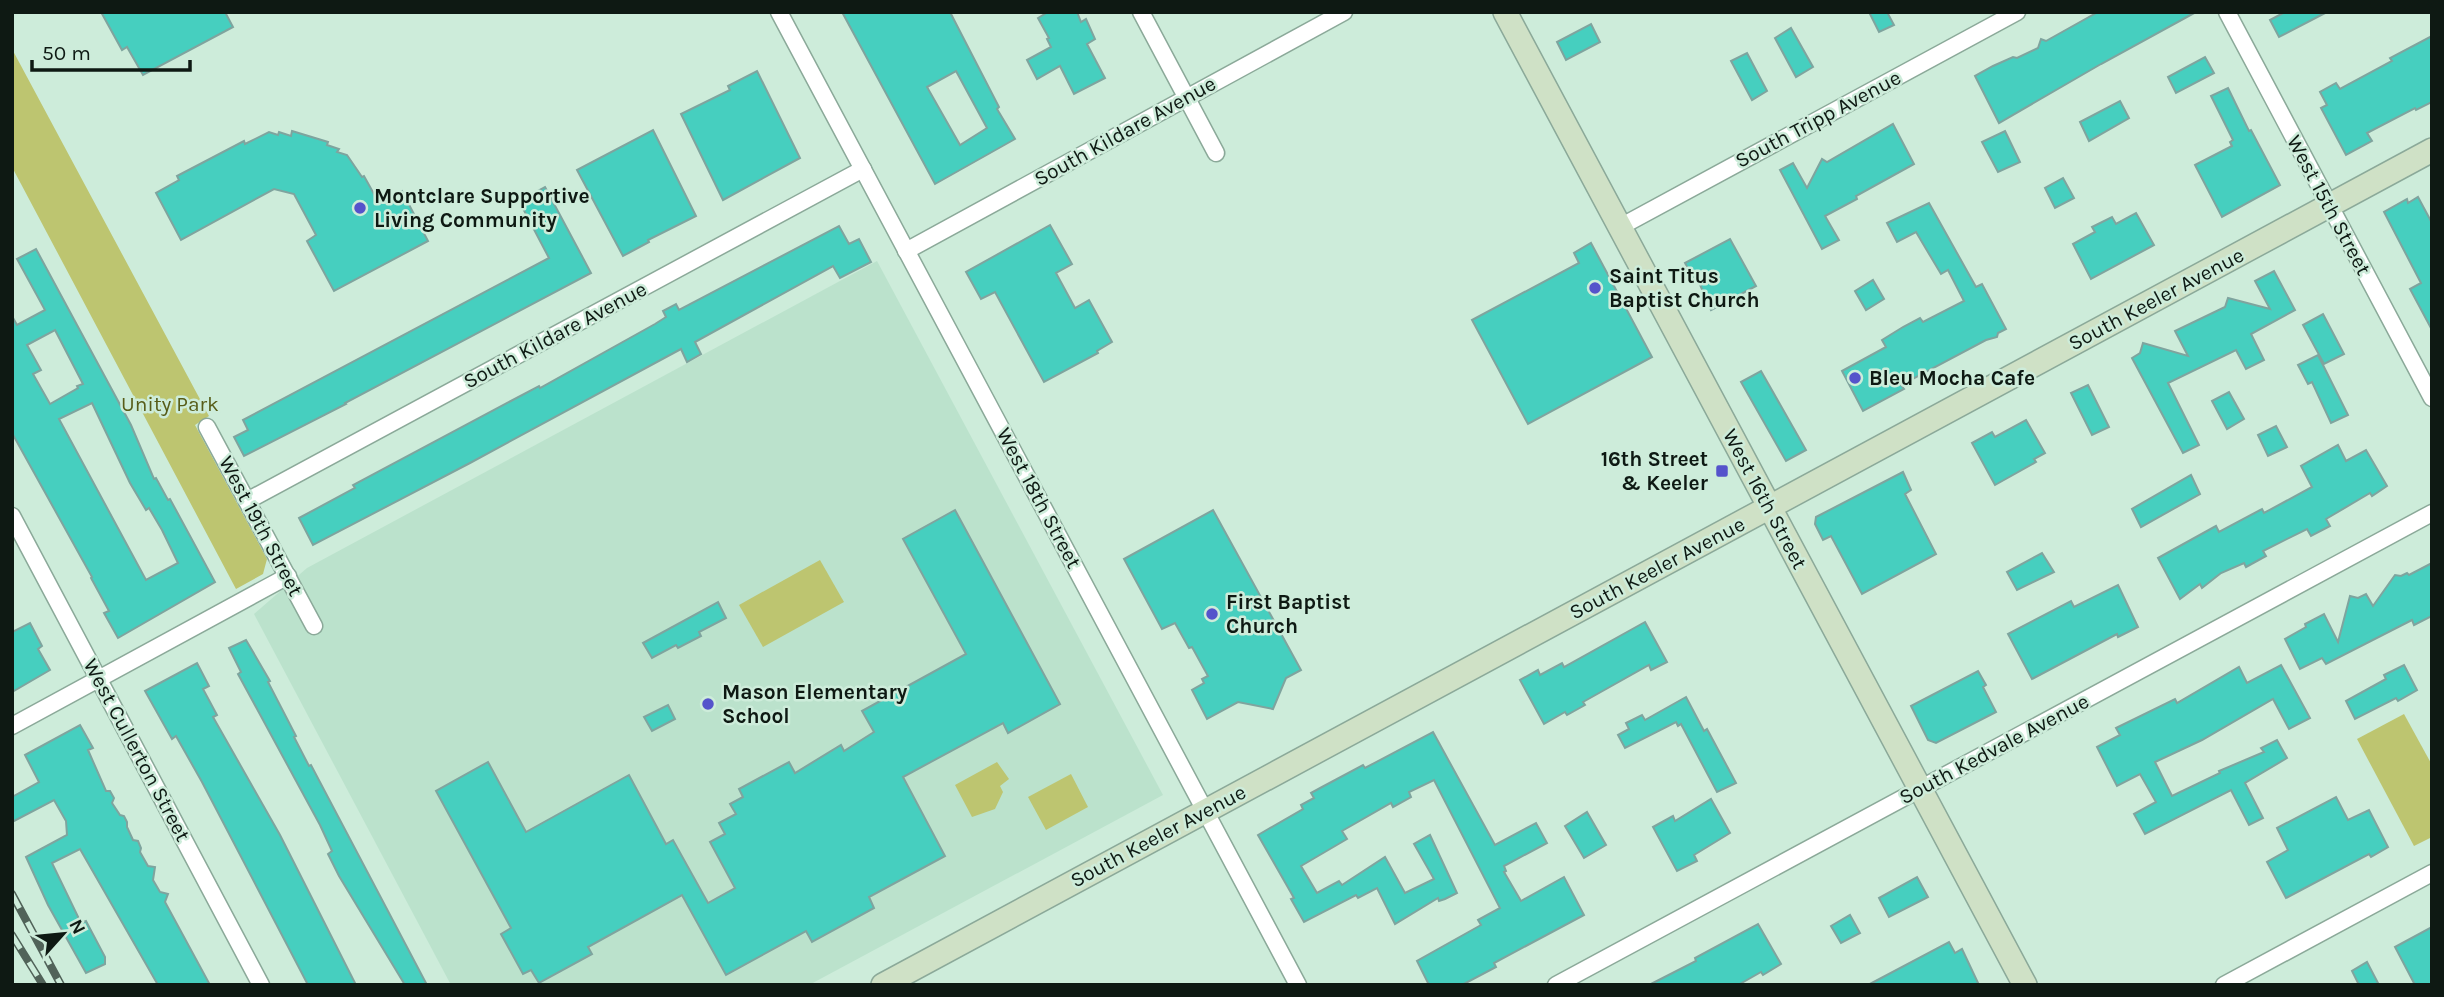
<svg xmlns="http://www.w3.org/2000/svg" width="2444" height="997" viewBox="0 0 2444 997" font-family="Karla,sans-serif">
<rect width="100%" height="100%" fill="#cdecda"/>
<!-- built -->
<polygon fill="#bbe2cc" points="877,261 1163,795 809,985 451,985 254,614 307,568"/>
<!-- green -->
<g fill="#bdc570">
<polygon points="12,49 209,416 195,425 267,559 263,574 236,589 12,167"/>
<polygon points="820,560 844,602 763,647 739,605"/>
<polygon points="2404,714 2432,765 2432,837 2414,846 2357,739"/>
<polygon points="997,762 1009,779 1000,786 1003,792 995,809 972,817 955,785"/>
<polygon points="1071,774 1088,807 1046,830 1028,797"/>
</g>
<!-- building -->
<g fill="#46cfbf" stroke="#7fa49e" stroke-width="2" fill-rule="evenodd">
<polygon points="101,12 225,12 233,27 143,75 127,47 122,50"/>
<path d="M842,12H950L999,107L997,109L1015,139L935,184ZM956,71L987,128L960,145L927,87Z"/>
<polygon points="1048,12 1077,12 1081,22 1086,19 1095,39 1087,44 1105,78 1074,94 1060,66 1037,79 1027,60 1051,47 1047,39 1049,38 1038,18"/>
<polygon points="1869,12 1887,12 1894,25 1879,32"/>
<polygon points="2098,12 2196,12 2101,64 1999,123 1975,76 1993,66 2013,57 2017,58 2038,48 2041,39 2046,41"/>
<polygon points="2285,12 2327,12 2279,37 2270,20"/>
<polygon points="1591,24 1600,42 1566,60 1557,42"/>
<polygon points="1791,28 1813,67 1796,77 1775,38"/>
<polygon points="2432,36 2432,102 2416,110 2415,108 2367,133 2372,141 2346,155 2321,108 2327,105 2320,92 2336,83 2340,89 2392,61 2390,58"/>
<polygon points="1747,53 1767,91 1752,100 1731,61"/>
<polygon points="2205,57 2214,73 2176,93 2168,77"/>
<polygon points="757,71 800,158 723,200 681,114 730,90 728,86"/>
<polygon points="2228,88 2249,131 2251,130 2280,185 2222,217 2195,165 2232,146 2230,142 2233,140 2211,96"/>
<polygon points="2120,101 2129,118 2089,141 2080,122"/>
<polygon points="1893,124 1914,164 1856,196 1857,199 1825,216 1839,240 1822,249 1780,170 1793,163 1807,188 1822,159 1827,162"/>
<polygon points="653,130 696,216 648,240 649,242 623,256 577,170"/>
<polygon points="292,131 328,142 327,145 339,149 337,152 347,155 362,177 364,176 379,203 402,191 428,241 334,291 307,241 316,235 294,194 274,189 181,240 156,193 179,180 177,176 244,141 245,144 269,132 278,135 279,132 291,136"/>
<polygon points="2005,131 2020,162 1998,172 1982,142"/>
<polygon points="2063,178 2074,198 2055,208 2045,188"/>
<polygon points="545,187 591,273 345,403 346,404 244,456 234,437 248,430 243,420 549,258 519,201"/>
<polygon points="2418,197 2432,223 2432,330 2410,289 2421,283 2384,212 2407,199 2408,203"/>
<polygon points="1929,203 1976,287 1982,284 2006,329 1998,333 1997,337 1986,340 1901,385 1904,389 1863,411 1842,371 1886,347 1882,340 1903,327 1920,318 1923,322 1964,301 1948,270 1941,274 1916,232 1897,242 1887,223"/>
<polygon points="2136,213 2154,245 2091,279 2073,244 2095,232 2092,227 2112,217 2116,224"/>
<polygon points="1050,225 1072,264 1056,273 1075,308 1089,300 1112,342 1097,351 1098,353 1044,382 995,292 981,299 966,272"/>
<polygon points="839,226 849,244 859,239 871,262 840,278 833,266 695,342 701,354 687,362 681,349 470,463 313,545 299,518 355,488 353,485 539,386 540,388 655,324 666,317 663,311 676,304 679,310"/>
<polygon points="1730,239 1756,286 1711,310 1698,280 1693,278 1685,263"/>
<polygon points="1591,243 1652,357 1528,424 1472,320 1579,263 1574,253"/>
<path d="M36,249L131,425L154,479L156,478L168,500L170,499L215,582L118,638L104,613L109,611L91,578L92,577L12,433V316L17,325L45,310L17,259ZM55,330L83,384L77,386L78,388L50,404L33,374L41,370L27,345ZM92,403L130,483L146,510L149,508L162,530L178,563L146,580L59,419Z"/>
<polygon points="2274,271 2295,310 2251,334 2264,360 2246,369 2236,350 2168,383 2199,445 2183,453 2132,358 2140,353 2143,343 2188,356 2175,331 2225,307 2228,298 2270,309 2255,281"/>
<polygon points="1873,280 1884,299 1866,310 1855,291"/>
<polygon points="2323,314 2344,354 2324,364 2303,325"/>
<polygon points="2318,355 2348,415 2331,423 2312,382 2308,384 2298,365"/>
<polygon points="1761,371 1806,450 1786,461 1741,382"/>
<polygon points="2088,385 2109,427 2092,435 2071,393"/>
<polygon points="2229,392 2244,419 2227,429 2212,401"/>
<polygon points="2026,420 2045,453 2034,459 2036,462 1995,485 1972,443 1992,432 1995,437"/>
<polygon points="2276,426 2287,447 2268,456 2258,435"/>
<polygon points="2338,445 2346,461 2366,450 2387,486 2372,496 2370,493 2326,519 2330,526 2311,536 2307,529 2263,551 2266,556 2246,567 2244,563 2221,573 2202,588 2200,584 2180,599 2158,558 2216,526 2219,532 2262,509 2264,513 2312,487 2301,466"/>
<polygon points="1903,472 1911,490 1905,494 1936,554 1862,594 1831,536 1823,540 1815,524 1816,517"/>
<polygon points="2191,475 2200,494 2141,527 2132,509"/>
<polygon points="955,510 1060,704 1008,733 1003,723 903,777 945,856 869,897 874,908 812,942 806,931 726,975 682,895 588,947 592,954 539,983 531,970 523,974 501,934 511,928 436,791 488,762 526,832 629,775 666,844 673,840 708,903 735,888 710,842 725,834 719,823 736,814 730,804 743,797 739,789 789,762 795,773 841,745 844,751 874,732 862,711 966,654 903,539"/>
<polygon points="1213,510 1301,670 1286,678 1273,709 1238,702 1207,719 1192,690 1204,683 1202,679 1208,676 1192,647 1189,648 1175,623 1162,629 1124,559"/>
<polygon points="2042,553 2054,572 2017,590 2007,572"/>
<polygon points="2432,563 2432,616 2414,625 2412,620 2326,664 2322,658 2300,669 2285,639 2306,627 2305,624 2324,614 2338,642 2350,596 2358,598 2366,594 2373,606 2395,575 2401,576 2407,573 2409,575"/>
<polygon points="2118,585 2138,627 2118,637 2117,634 2032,679 2008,634 2071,601 2074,607"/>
<polygon points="718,602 726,618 699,632 701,636 678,648 676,645 652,658 643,643"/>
<polygon points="1645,622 1667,662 1651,670 1649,665 1583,702 1585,705 1567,715 1565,712 1544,724 1520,680 1538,670 1540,675 1562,663 1564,667"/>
<polygon points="30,623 42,646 38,649 50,670 12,692 12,632"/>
<polygon points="246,640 270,681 268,682 296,736 294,737 309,766 311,765 427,985 405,985 339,876 328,854 332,851 320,825 238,674 241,672 229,648"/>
<polygon points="197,663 209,686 203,689 217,715 213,717 280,835 356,985 308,985 202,782 176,736 172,739 145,691"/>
<polygon points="2281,665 2310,718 2289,729 2273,699 2202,740 2155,762 2172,796 2220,773 2219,771 2264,752 2261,748 2277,740 2287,758 2245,783 2263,818 2249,825 2231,790 2145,834 2134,814 2156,802 2140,774 2117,786 2097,747 2120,735 2116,728 2175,699 2177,703 2239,667 2247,683"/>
<polygon points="2404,665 2417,690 2398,701 2396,698 2355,719 2346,701 2386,679 2384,675"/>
<polygon points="1978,671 1986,685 1983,687 1996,712 1936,743 1928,740 1911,706"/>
<polygon points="1686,697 1704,731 1707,729 1736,783 1717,792 1681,724 1678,726 1676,722 1625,748 1618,735 1629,729 1626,723 1642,715 1645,720"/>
<polygon points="668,705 675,719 652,731 644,717"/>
<polygon points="80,725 93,748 88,750 106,791 110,791 114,798 112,803 120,815 124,816 127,822 127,827 133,840 138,841 141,848 140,852 148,866 155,867 153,880 160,892 168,894 165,902 210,985 158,985 80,849 52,863 81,923 86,921 105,957 105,964 86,973 48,905 26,857 67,835 66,821 54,800 12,822 12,797 39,782 25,755"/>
<polygon points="1433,732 1495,845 1536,823 1547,843 1504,866 1506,871 1504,872 1521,901 1564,877 1584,915 1494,963 1496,967 1462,985 1429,985 1417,961 1481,925 1478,920 1500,908 1434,780 1409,792 1411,797 1393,807 1391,803 1342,831 1347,839 1301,866 1317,893 1339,881 1342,885 1385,857 1405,893 1434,879 1414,844 1430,835 1457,893 1445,899 1439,901 1438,898 1395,924 1377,888 1358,898 1356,895 1304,922 1291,899 1294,898 1258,835 1303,809 1301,805 1314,798 1311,793 1322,787 1363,765 1365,768"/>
<polygon points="2336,797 2348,820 2369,810 2388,847 2371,857 2369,854 2286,898 2267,862 2288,850 2277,828"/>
<polygon points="1711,799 1730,833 1694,855 1697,861 1677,871 1653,827 1673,816 1675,821"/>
<polygon points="1587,812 1606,845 1584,858 1565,826"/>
<polygon points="1917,877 1928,897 1889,917 1879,898"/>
<polygon points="1850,915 1860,933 1841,943 1831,926"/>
<polygon points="1758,924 1781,964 1763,975 1761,972 1738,985 1649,985 1696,961 1695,958"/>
<polygon points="2432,927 2432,985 2415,985 2395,947"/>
<polygon points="1949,942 1955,953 1962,949 1979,985 1868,985"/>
<polygon points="2367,962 2379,985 2359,985 2352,971"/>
</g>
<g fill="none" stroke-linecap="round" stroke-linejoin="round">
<!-- street casing -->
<g stroke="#8ba999" stroke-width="19">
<g id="street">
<polyline points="779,12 1298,985"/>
<polyline points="1141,12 1216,153"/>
<polyline points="2227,12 2432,398"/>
<polyline points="1620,227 2017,12"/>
<polyline points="906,251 1344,12"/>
<polyline points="207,427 314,626"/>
<polyline points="247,501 863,169"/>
<polyline points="12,516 261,985"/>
<polyline points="12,726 288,576"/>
<polyline points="1556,985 2432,513"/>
<polyline points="2224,985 2432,873"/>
</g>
</g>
<!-- secondary casing -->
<g stroke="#8ba999" stroke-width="26">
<g id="secondary">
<polyline points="1505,12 2025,985"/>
<polyline points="883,985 2432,150"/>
</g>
</g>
<!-- street -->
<use href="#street" stroke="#fff" stroke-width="16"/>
<!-- secondary -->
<use href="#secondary" stroke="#cfe1c6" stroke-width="23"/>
<!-- rail casing -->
<g stroke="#516359" stroke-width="8">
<g id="rail">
<polyline points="12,894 61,985"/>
<polyline points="12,935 43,985"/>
</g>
</g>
<!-- rail -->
<use href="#rail" stroke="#cdecda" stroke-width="5" stroke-dasharray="16" stroke-linecap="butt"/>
</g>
<!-- markers -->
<g fill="#5553cb" stroke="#cdecda" stroke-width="2.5">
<circle cx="360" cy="208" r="7"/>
<circle cx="1595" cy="288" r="7"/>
<circle cx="1855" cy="378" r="7"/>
<rect x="1715" y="464" width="14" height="14" rx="3.5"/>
<circle cx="1212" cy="614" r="7"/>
<circle cx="708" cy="704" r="7"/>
</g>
<g text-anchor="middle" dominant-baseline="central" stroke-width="5" stroke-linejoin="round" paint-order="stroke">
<!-- street labels -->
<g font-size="21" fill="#0e1913" stroke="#cdecda">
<text transform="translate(1818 119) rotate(-28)">South Tripp Avenue</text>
<text transform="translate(1125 131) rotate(-29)">South Kildare Avenue</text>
<text transform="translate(2329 205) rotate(62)">West 15th Street</text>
<text transform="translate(2156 299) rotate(-28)">South Keeler Avenue</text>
<text transform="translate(555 335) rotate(-28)">South Kildare Avenue</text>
<text transform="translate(1039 498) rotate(62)">West 18th Street</text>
<text transform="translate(1765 499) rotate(62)">West 16th Street</text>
<text transform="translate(261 526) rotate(62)">West 19th Street</text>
<text transform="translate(1657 568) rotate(-28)">South Keeler Avenue</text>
<text transform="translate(1994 749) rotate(-28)">South Kedvale Avenue</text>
<text transform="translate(137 750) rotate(62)">West Cullerton Street</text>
<text transform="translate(1158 836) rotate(-28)">South Keeler Avenue</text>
</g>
<!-- poi labels -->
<g font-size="21" font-weight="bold" fill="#0e1913" stroke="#cdecda" text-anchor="start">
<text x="374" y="196">Montclare Supportive<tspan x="374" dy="24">Living Community</tspan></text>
<text x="1609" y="276">Saint Titus<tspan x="1609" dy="24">Baptist Church</tspan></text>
<text x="1869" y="378">Bleu Mocha Cafe</text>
<text x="1708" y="459" text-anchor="end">16th Street<tspan x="1708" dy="24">&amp; Keeler</tspan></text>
<text x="1226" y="602">First Baptist<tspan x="1226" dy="24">Church</tspan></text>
<text x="722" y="692">Mason Elementary<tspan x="722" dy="24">School</tspan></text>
</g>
<!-- park labels -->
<g font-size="21" fill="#575c18" stroke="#cdecda">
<text x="170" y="404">Unity Park</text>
</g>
</g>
<!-- border -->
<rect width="2444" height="997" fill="none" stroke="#0e1913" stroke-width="28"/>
<!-- north arrow -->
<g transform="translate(63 934) rotate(63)" stroke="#cdecda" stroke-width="5" paint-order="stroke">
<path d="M0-5L12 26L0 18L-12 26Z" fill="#0e1913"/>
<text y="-10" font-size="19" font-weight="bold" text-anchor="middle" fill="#0e1913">N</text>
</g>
<!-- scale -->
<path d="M32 60v10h158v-10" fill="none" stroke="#0e1913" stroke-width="3.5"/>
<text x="42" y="60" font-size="21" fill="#0e1913" stroke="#cdecda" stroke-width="5" paint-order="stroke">50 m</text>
</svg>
